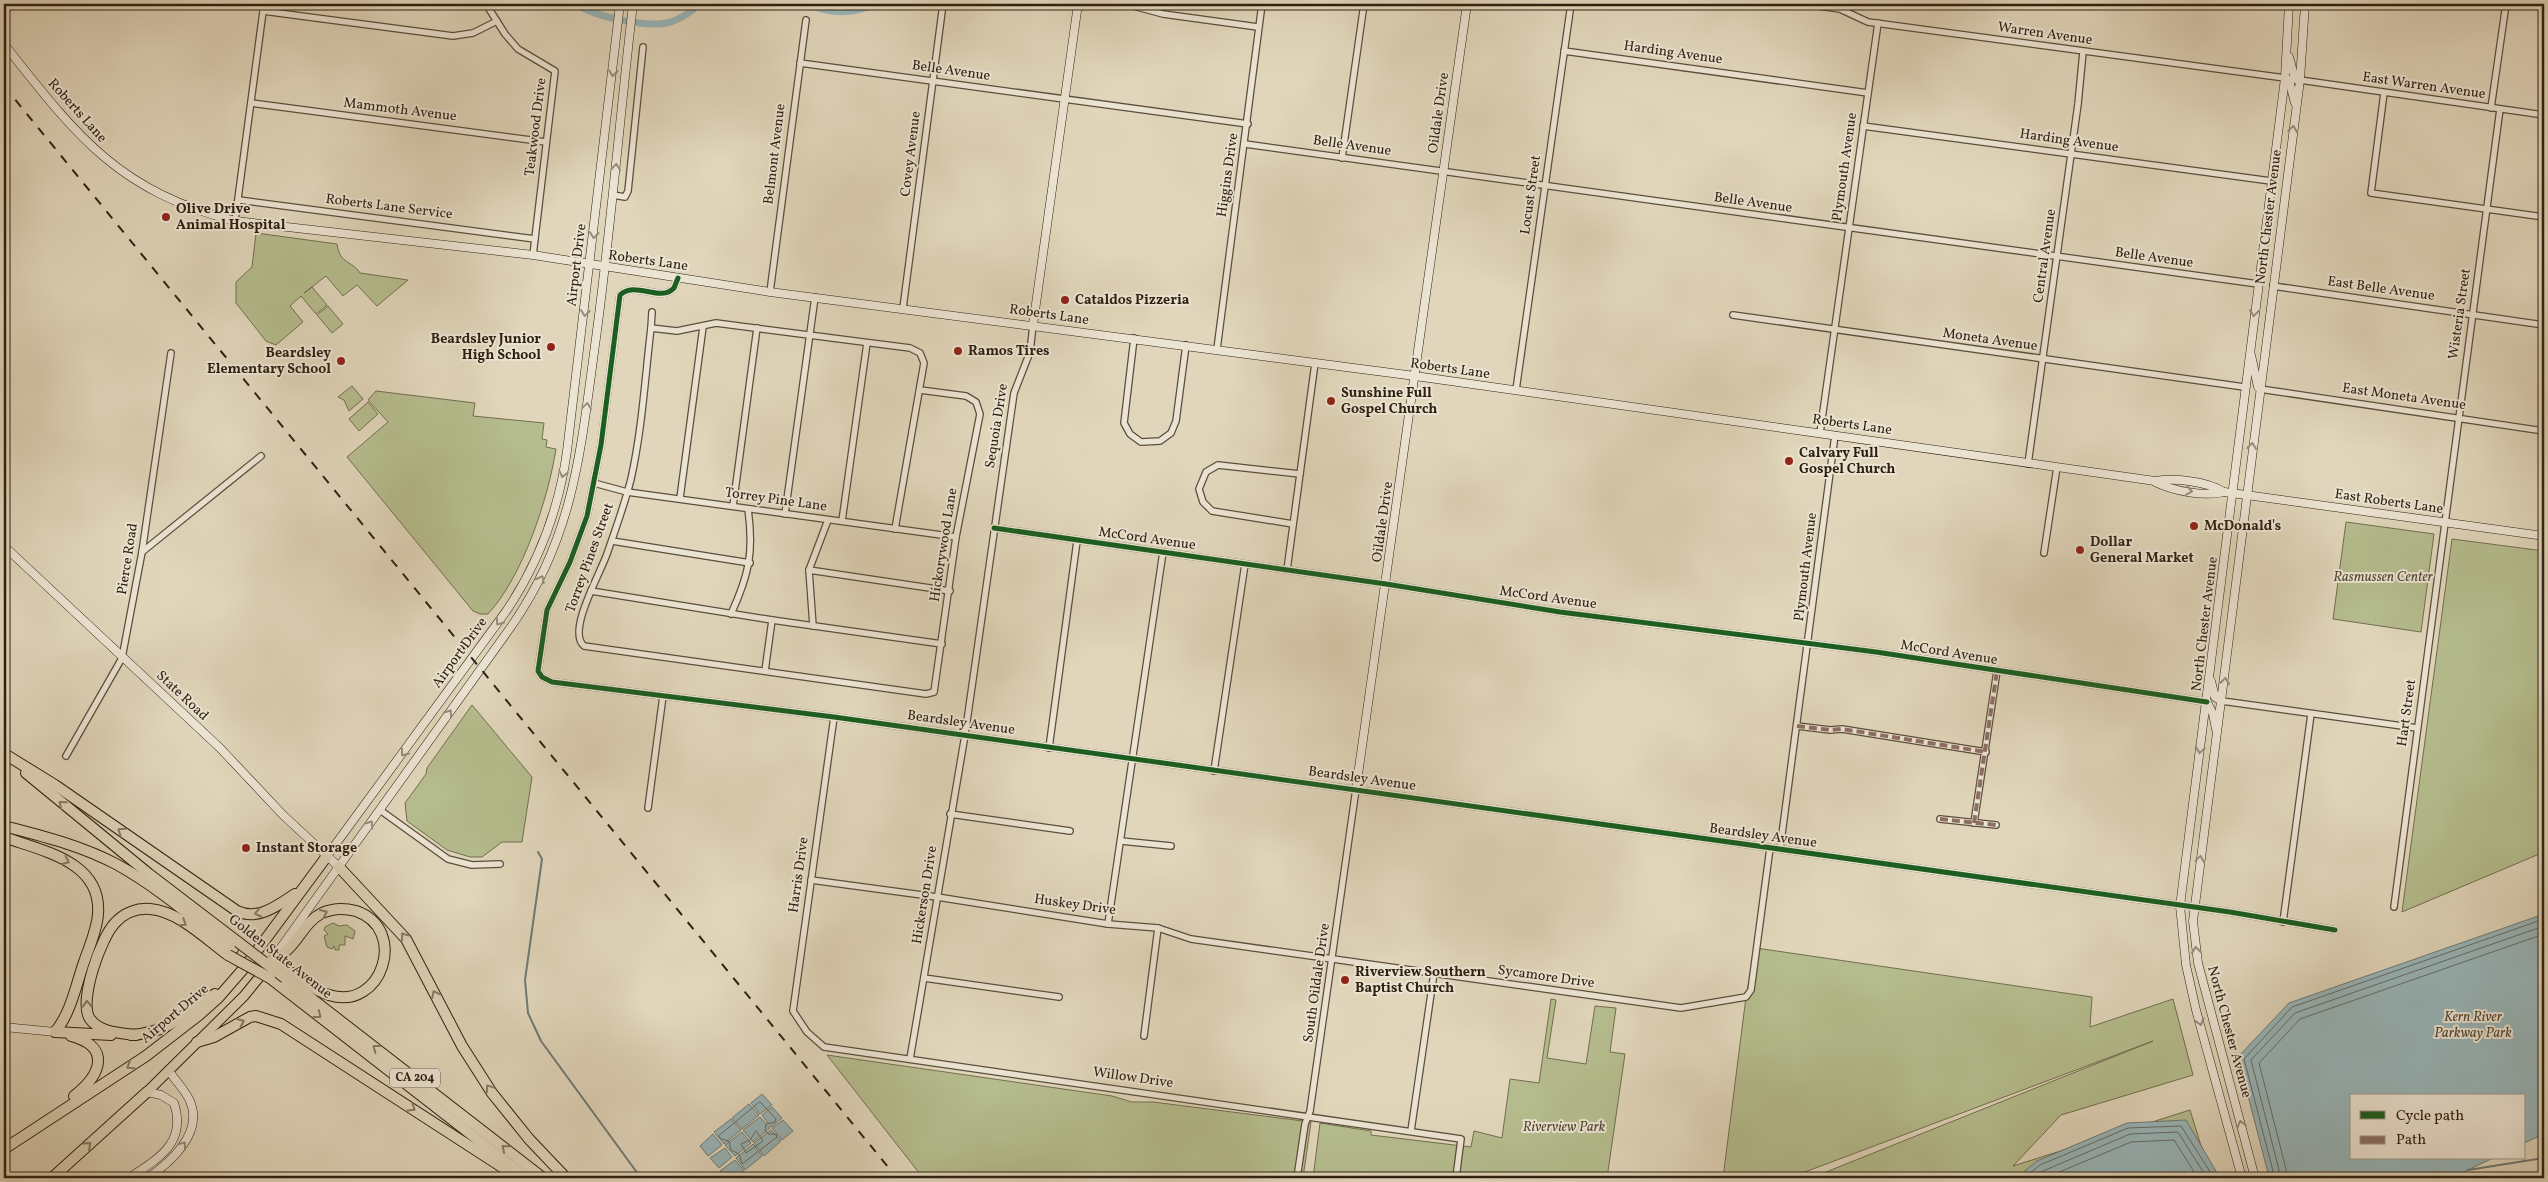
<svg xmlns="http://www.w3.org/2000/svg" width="2548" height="1182" viewBox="0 0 2548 1182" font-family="Vollkorn,serif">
<rect width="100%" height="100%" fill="#e1d6bb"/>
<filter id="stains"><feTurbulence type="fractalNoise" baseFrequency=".004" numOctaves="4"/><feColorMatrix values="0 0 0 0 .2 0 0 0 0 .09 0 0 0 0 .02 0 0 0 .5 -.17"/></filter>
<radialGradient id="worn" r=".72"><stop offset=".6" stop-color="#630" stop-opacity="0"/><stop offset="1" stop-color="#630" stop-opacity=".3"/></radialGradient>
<!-- green -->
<g fill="#b5bd8e" stroke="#726e50">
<path d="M256,233L337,244C340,265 352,260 360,273L408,280L377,306L357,285L343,296L326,276L304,293L312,287L327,305L316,314L301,296L290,306L303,322L276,345L266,341L236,303V282L252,267Z"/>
<polygon points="328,306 343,324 332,333 317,315"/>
<polygon points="352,386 363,399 349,411 344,400 338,397"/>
<path d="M376,391L475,403L473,416L544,423L542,439L547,440L546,447L556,449C548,499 523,576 488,614H480L473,611L347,457L388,422L368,400Z"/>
<polygon points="368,402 378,414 359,431 349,419"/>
<polygon points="2346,522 2434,534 2421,632 2333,619"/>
<polygon points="2452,539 2544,551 2544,852 2402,912"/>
<polygon points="472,705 532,777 522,842 502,842 482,857 470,857 447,850 407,821 405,803 426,774 427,768"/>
<polygon points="333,923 339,926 347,925 355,931 353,939 345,936 345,945 339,945 339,950 335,950 334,946 332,949 327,947 324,936 328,934 324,930 325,927"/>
<polygon points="1756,948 2092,997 2090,1027 2173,999 2193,1075 2061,1115 2013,1166 2190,1110 2211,1178 1811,1178 2153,1041 1789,1178 1723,1178 1746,997"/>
<polygon points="1551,999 1556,1000 1547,1058 1586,1064 1595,1006 1616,1008 1610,1052 1625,1054 1607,1178 1313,1178 1320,1123 1371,1131 1371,1135 1471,1147 1474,1131 1502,1138 1510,1079 1539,1083"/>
<polygon points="827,1055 1112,1096 1132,1102 1153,1102 1311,1122 1303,1178 923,1178"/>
</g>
<!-- water -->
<g fill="#98b6ba" stroke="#6e7a76">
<polygon points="2544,914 2544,1134 2524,1143 2524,1096 2352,1096 2352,1158 2493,1158 2451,1178 2252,1178 2268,1173 2238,1057 2289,1003"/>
<polygon points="762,1094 772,1105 760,1114 751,1103"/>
<polygon points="749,1104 759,1115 742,1129 732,1118"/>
<polygon points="772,1107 782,1118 771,1127 762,1115"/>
<polygon points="760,1117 770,1128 753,1142 743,1130"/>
<polygon points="731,1119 741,1130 724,1144 714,1132"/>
<polygon points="783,1120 793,1131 782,1140 772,1128"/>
<polygon points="2186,1120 2220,1178 2016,1178 2037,1161 2127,1123"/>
<polygon points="771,1130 781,1141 764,1156 754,1143"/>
<polygon points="742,1132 751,1143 735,1156 725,1145"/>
<polygon points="713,1134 722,1145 708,1156 700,1146"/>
<polygon points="753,1144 762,1156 745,1170 736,1158"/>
<polygon points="725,1148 732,1157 719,1168 710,1158"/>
<polygon points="735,1160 744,1171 734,1178 727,1178 720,1171"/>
</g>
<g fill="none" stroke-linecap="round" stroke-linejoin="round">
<!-- shore -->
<g stroke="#636b66" stroke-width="1">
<polygon points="760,1102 776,1119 775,1122 766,1124 765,1131 769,1134 776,1134 777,1137 742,1164 739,1154 731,1150 729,1141 721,1139 719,1136"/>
<polygon points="756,1131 763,1141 746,1153 741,1144 750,1140"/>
<polyline points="2024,1178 2040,1165 2128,1128 2181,1126 2214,1178"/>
<polyline points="2034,1178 2043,1171 2130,1134 2178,1132 2207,1178"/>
<polyline points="2045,1178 2131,1142 2174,1140 2198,1178"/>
<polyline points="2269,1178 2273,1171 2244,1059 2292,1007 2544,919"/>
<polyline points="2278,1178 2279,1170 2251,1060 2295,1013 2544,926"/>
<polyline points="2286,1178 2286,1169 2259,1063 2300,1019 2544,934"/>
</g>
<!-- stream -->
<g stroke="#6e7a76" stroke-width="2">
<polyline points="538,852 542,859 525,980 528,1013 541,1041 641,1178"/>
<polyline points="2468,1170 2544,1158"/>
</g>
<!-- canal -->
<g stroke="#98b6ba" stroke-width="7">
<path d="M576,4C596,17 643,27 667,23C680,20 690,12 700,4"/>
<path d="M808,4C830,14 853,14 875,4"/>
</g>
<!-- street casing -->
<g stroke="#5b4e3c" stroke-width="8">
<g id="street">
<polyline points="486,4 505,34 518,49 555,71 533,255"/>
<polyline points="1126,4 1163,14 1258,27"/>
<polyline points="1805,4 1840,9 1868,22 2285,78"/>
<polyline points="263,11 453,36 473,33 497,21"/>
<polyline points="1564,51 1868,93"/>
<polyline points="800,63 1248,124"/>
<polyline points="2300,80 2544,115"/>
<polyline points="2384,93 2371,193 2544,217"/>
<polyline points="251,103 546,142"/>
<polyline points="2491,108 2506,4"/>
<polyline points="1863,126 2271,181"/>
<polyline points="1245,144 2258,284"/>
<polyline points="1342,158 1364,4"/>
<polyline points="613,195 625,197 628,191 643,47"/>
<polyline points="239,200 535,239"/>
<polyline points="235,221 264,4"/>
<path d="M678,278L674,288C660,303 635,280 620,295L601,445L587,516L570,562L547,610L538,671L542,677L552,682L834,717L2230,912L2335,930"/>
<polyline points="2273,286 2544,325"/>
<polyline points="770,292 806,20"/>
<polyline points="903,308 943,4"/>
<polyline points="1733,315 2244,387"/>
<polyline points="651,328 652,312"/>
<polyline points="1134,338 1124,423 1130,434 1141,442 1160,441 1171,433 1176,421 1186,345"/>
<polyline points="1217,349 1262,4"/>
<polyline points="2260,389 2544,431"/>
<polyline points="1516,390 1571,4"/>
<polyline points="1820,433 1878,23"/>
<polyline points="2028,464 2078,104 2083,52"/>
<polyline points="594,483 627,492 956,537"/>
<polyline points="680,498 703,327"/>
<polyline points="733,506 757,328"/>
<polyline points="785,514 815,297"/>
<polyline points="842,521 867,343"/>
<polyline points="1293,524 1212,511 1203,502 1199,489 1206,472 1218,465 1300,474"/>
<polyline points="994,528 1386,584 1560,612 1876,652 2207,702"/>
<path d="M895,529L924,363L920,353L910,348L716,323L677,331L651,328C645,378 642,430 631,479C625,503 616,528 608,551C602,571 566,631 584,646L926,694L934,692L956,537L980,414L976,402L966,396L920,390"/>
<polyline points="612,541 750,563"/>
<polyline points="142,552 261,456"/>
<polyline points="2044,553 2057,467"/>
<polyline points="809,570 950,591"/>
<polyline points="1287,570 1315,363"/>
<polyline points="591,591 772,620 942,644"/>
<path d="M731,614C749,575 754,552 748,509"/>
<polyline points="813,626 809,570 828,520"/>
<polyline points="765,671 772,620"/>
<polyline points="2222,701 2417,728"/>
<polyline points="834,717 793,1011 807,1032 824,1047 1461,1139 1456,1178"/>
<polyline points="1797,726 1830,730 1842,729 1986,752"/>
<polyline points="1049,748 1077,541"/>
<polyline points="66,756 122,658 142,552 171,353"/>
<polyline points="1214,771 1245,564"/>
<polyline points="648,808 663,696"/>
<polyline points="380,810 448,859 472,865 500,864"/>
<polyline points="950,814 1070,831"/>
<polyline points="1940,819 1996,825"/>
<polyline points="1974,823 1997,671"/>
<polyline points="1121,841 1171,846"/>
<polyline points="1780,849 1835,435"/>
<polyline points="811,880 937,897 1108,924 1158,928 1191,939 1681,1008 1746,997 1751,990 1770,848"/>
<polyline points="2394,907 2500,109"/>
<polyline points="2283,922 2311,714"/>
<polyline points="1108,924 1163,552"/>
<polyline points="924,978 1059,997"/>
<polyline points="1144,1036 1158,928"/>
<polyline points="910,1059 965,735 1014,393 1030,352 1033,325"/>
<polyline points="1411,1131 1434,973"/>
<polyline points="1297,1178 1305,1124 1310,1111 1356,789"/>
</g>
</g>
<!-- secondary casing -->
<g stroke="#2e2011" stroke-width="9">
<g id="secondary">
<path d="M4,44C76,135 117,191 235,221L533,255L770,292L1415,376L2155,481C2175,478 2206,481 2224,492L2544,536"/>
<polyline points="2289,57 2295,79 2300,80"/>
<polyline points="2285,78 2289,80 2295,103"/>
<polyline points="1033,325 1078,4"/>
<polyline points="2251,355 2258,387"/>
<path d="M2155,482C2173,491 2204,497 2224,492"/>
<polyline points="4,546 220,748 283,815 339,867"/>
<polyline points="2211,681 2215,697 2222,701"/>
<polyline points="2207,702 2213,714 2216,729"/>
<polyline points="1356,789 1467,4"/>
<path d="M327,856L507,610C539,562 559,509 567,451L620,4"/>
<path d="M274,957L513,624C576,532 581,445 596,338C611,227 620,115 633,4"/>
<polyline points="4,1027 55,1032"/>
<path d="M129,1178C159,1158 187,1143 174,1103L161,1095L147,1092"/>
<path d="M148,1178C172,1161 205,1132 189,1099C184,1089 175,1080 169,1071"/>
<polyline points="2242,1178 2196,1010 2186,965 2180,906 2285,78 2289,4"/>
<polyline points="2255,1178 2198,963 2193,921 2300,80 2305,4"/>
</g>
</g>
<!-- primary casing -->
<g stroke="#2e2011" stroke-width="11">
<polyline id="primary" points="147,1092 244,996 266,969"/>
</g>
<!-- highway casing -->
<g stroke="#2e2011" stroke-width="12">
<g id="highway">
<path d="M8,756L55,785L237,911C258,921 277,906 295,894"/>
<polyline points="26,773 149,874 238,942"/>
<path d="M4,826C42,836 80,845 116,864C158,887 195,920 233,949"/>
<path d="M4,837C42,851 102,861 98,914C97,930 89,947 84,962C76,985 71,1013 55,1032"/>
<polyline points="339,867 406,939 462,1046 492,1093 529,1139 566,1178"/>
<path d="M270,963C277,958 286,952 291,946C301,935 308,920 322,913C333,908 345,908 356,911C409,929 382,1012 329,995C315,991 302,980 290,972"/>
<polyline points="270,978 527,1178"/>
<polyline points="285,978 543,1178"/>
<polyline points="55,1032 111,1035"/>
<path d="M131,1035C173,1032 183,1013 215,994"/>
<path d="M136,1035C121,1033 100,1033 90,1019C78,1002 101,937 115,923C124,913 137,908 150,909C178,911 206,939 228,955"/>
<path d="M71,1036C112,1047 101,1075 74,1096"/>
<polyline points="197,1042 214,1037 250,1017 256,1016 281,1024 519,1178"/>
<polyline points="4,1149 146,1056 199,1015 218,998 245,967 327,856"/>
<polyline points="52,1178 147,1092"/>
</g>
</g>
<!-- street -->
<use href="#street" stroke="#ece4d3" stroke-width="5.5"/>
<!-- secondary -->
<use href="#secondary" stroke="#ece4d3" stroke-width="8"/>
<!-- primary -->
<use href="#primary" stroke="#e1d6bb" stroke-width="9"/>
<!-- highway -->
<use href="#highway" stroke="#e1d6bb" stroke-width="10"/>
<!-- rail -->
<polyline stroke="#2e2011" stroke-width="2" stroke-dasharray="9 9" stroke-linecap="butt" points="4,86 897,1178"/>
<!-- highway-bridge casing -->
<g stroke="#2e2011" stroke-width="12" stroke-linecap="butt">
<g id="highway-bridge">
<polyline points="238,942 285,978"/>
<polyline points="228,955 270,978"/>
<polyline points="271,961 290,972"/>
</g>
</g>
<!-- highway-bridge -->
<use href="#highway-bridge" stroke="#e1d6bb" stroke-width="10"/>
<!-- quiet -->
<g stroke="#8d6e63" stroke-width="4" stroke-dasharray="8 4" stroke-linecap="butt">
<polyline points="1797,726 1830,730 1842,729 1986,752"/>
<polyline points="1940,819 1996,825"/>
<polyline points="1974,823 1997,671"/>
</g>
<!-- cycleway casing -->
<g stroke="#ece4d3" stroke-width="8">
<g id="cycleway">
<path d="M678,278L674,288C660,303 635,280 620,295L601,445L587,516L570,562L547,610L538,671L542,677L552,682L834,717L2230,912L2335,930"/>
<polyline points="994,528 1386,584 1560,612 1876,652 2207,702"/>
</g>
</g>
<!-- cycleway -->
<use href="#cycleway" stroke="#1b5e20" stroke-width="5"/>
</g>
<!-- one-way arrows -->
<defs><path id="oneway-chevron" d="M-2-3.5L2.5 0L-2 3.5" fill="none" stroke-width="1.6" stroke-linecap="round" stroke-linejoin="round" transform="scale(1.25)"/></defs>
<g stroke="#968c7c">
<use href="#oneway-chevron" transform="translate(613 73) rotate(96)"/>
<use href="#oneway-chevron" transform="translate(2293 129) rotate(-82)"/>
<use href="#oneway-chevron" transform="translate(616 167) rotate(-84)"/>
<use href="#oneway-chevron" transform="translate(594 235) rotate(96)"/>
<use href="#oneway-chevron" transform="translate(585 313) rotate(97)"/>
<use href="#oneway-chevron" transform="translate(2254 313) rotate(97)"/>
<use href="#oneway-chevron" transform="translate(587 406) rotate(-82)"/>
<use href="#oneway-chevron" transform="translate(2252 446) rotate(-83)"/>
<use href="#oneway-chevron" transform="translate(563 474) rotate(102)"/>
<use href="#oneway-chevron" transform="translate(2189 491) rotate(9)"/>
<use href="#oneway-chevron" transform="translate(541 579) rotate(-63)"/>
<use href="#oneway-chevron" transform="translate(499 622) rotate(125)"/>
<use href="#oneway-chevron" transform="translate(2225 681) rotate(-83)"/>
<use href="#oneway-chevron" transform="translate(449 713) rotate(-54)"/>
<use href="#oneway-chevron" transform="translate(2200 750) rotate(98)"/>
<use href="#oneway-chevron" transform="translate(404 753) rotate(126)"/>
<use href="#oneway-chevron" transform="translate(370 824) rotate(-55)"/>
<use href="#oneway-chevron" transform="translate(2200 859) rotate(-82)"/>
<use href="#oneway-chevron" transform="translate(2196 950) rotate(-97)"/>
<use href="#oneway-chevron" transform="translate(2200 1022) rotate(74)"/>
<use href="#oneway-chevron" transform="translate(2241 1124) rotate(-105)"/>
<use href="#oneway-chevron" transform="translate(183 1145) rotate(-53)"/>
</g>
<g stroke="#887b66">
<use href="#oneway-chevron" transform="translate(62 804) rotate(-141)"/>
<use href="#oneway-chevron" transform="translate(121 831) rotate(-145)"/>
<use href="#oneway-chevron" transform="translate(66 861) rotate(25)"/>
<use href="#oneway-chevron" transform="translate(258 913) rotate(168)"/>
<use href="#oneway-chevron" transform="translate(324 913) rotate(-24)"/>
<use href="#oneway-chevron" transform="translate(183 923) rotate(33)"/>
<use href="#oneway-chevron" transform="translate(404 936) rotate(-126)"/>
<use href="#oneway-chevron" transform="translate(435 994) rotate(-116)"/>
<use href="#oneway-chevron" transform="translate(87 1004) rotate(-92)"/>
<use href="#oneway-chevron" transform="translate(318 1015) rotate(38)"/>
<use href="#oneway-chevron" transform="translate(241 1022) rotate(-25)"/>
<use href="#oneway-chevron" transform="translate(376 1048) rotate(-143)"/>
<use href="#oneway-chevron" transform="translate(130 1066) rotate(147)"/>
<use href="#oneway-chevron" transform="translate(489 1088) rotate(-124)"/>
<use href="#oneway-chevron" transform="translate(412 1108) rotate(32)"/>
<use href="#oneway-chevron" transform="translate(88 1145) rotate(-42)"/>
<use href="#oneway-chevron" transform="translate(505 1148) rotate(-141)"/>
</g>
<!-- markers -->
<g fill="#8f2418" stroke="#ece4d3" stroke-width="2">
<circle cx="166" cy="217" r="5"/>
<circle cx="1065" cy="300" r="5"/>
<circle cx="551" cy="347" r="5"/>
<circle cx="958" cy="351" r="5"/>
<circle cx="341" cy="361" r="5"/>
<circle cx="1331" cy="401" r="5"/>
<circle cx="1789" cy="461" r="5"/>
<circle cx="2194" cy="526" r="5"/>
<circle cx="2080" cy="550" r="5"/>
<circle cx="246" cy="848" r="5"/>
<circle cx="1345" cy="980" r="5"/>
</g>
<g text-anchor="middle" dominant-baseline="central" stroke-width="4" stroke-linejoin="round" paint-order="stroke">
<!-- shield labels -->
<rect fill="#ece4d3" stroke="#675b4b" stroke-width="1" x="390" y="1068.5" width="50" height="19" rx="4"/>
<g font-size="12" font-weight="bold" fill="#2e2011">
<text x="415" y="1078">CA 204</text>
</g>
<!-- street labels -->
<g font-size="14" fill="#2e2011" stroke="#ece4d3">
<text transform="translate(2045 34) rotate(8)">Warren Avenue</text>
<text transform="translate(1673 53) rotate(8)">Harding Avenue</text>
<text transform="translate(951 71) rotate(8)">Belle Avenue</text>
<text transform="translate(2424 86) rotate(8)">East Warren Avenue</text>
<text transform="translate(400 110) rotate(7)">Mammoth Avenue</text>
<text transform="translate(77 111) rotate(48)">Roberts Lane</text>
<text transform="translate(1439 113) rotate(-82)">Oildale Drive</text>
<text transform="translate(536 127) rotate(-83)">Teakwood Drive</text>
<text transform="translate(2069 141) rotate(8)">Harding Avenue</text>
<text transform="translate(1352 146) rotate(8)">Belle Avenue</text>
<text transform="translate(775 154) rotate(-83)">Belmont Avenue</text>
<text transform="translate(911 154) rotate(-83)">Covey Avenue</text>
<text transform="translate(1845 167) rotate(-82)">Plymouth Avenue</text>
<text transform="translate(1228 175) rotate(-82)">Higgins Drive</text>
<text transform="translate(1531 195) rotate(-82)">Locust Street</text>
<text transform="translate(1753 203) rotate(8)">Belle Avenue</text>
<text transform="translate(389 207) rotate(7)">Roberts Lane Service</text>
<text transform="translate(2269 217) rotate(-83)">North Chester Avenue</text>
<text transform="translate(2045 256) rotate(-82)">Central Avenue</text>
<text transform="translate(2154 258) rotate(8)">Belle Avenue</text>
<text transform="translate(648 261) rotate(8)">Roberts Lane</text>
<text transform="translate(577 265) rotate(-83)">Airport Drive</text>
<text transform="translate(2381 289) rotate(8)">East Belle Avenue</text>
<text transform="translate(2460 314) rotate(-82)">Wisteria Street</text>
<text transform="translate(1049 315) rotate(8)">Roberts Lane</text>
<text transform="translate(1990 340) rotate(8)">Moneta Avenue</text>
<text transform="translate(1450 369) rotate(8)">Roberts Lane</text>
<text transform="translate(2404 397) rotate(8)">East Moneta Avenue</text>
<text transform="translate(1852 425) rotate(8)">Roberts Lane</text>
<text transform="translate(997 426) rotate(-81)">Sequoia Drive</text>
<text transform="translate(776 500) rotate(8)">Torrey Pine Lane</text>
<text transform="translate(2389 502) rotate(8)">East Roberts Lane</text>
<text transform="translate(1383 522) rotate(-82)">Oildale Drive</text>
<text transform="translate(1147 539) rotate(8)">McCord Avenue</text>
<text transform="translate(944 545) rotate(-81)">Hickorywood Lane</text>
<text transform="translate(590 558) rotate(-70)">Torrey Pines Street</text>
<text transform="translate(128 559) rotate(-81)">Pierce Road</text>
<text transform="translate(1806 567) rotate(-83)">Plymouth Avenue</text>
<text transform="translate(1548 598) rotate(8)">McCord Avenue</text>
<text transform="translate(2205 624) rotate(-83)">North Chester Avenue</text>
<text transform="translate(460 653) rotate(-54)">Airport Drive</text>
<text transform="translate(1949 653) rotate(9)">McCord Avenue</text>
<text transform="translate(182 696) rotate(43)">State Road</text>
<text transform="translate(2407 713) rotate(-82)">Hart Street</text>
<text transform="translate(961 723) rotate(8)">Beardsley Avenue</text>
<text transform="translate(1362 779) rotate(8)">Beardsley Avenue</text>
<text transform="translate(1763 836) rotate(8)">Beardsley Avenue</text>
<text transform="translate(799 875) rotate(-82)">Harris Drive</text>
<text transform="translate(925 895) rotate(-81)">Hickerson Drive</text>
<text transform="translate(1075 905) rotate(8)">Huskey Drive</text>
<text transform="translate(280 957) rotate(38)">Golden State Avenue</text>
<text transform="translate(1546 977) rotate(8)">Sycamore Drive</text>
<text transform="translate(1317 983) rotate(-82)">South Oildale Drive</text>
<text transform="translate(175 1014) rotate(-40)">Airport Drive</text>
<text transform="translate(2229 1032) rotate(75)">North Chester Avenue</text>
<text transform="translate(1133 1078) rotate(8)">Willow Drive</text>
</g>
<!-- poi labels -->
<g font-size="14" font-weight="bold" fill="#2e2011" stroke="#ece4d3" text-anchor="start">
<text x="176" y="209">Olive Drive<tspan x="176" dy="16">Animal Hospital</tspan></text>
<text x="1075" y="300">Cataldos Pizzeria</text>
<text x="541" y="339" text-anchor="end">Beardsley Junior<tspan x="541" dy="16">High School</tspan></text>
<text x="968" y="351">Ramos Tires</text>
<text x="331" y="353" text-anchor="end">Beardsley<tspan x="331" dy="16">Elementary School</tspan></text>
<text x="1341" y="393">Sunshine Full<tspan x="1341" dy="16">Gospel Church</tspan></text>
<text x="1799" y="453">Calvary Full<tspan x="1799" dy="16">Gospel Church</tspan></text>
<text x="2204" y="526">McDonald's</text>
<text x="2090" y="542">Dollar<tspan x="2090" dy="16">General Market</tspan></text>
<text x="256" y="848">Instant Storage</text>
<text x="1355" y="972">Riverview Southern<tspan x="1355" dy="16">Baptist Church</tspan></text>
</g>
<!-- park labels -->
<g font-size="14" font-style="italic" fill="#504730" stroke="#ece4d3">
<text x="2383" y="577">Rasmussen Center</text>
<text x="2473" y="1017">Kern River<tspan x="2473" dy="16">Parkway Park</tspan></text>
<text x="1564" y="1127">Riverview Park</text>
</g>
</g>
<!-- margin -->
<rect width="2548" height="1182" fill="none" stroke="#e1d6bb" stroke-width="20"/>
<rect x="5" y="5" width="2538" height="1172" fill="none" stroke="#2e2011" stroke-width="2.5"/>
<rect x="10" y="10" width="2528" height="1162" fill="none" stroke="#2e2011"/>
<!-- legend -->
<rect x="2350" y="1094" width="175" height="65" fill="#ece4d3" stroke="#a09685"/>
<rect x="2360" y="1111" width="25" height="8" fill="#1b5e20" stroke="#a09685"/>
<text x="2396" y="1120" font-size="15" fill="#2e2011">Cycle path</text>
<rect x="2360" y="1136" width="25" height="8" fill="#8d6e63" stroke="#a09685"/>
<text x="2396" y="1144" font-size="15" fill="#2e2011">Path</text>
<rect width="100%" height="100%" filter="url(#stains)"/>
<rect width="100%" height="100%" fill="url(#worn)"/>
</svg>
